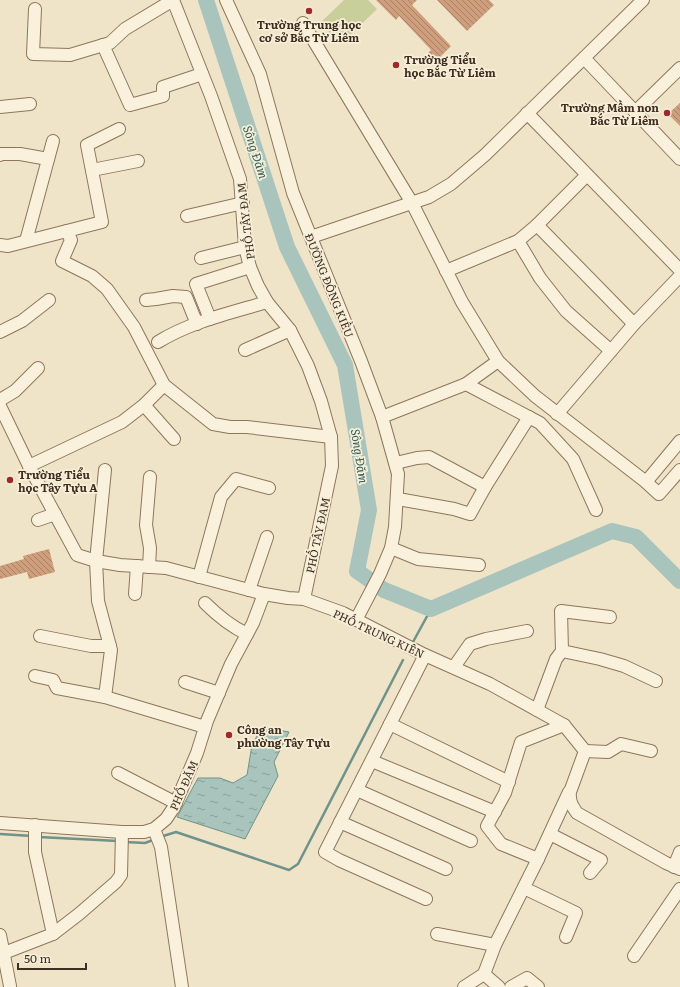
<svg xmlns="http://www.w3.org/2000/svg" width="680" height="987" viewBox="0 0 680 987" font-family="Literata,serif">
<defs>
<pattern id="water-ripples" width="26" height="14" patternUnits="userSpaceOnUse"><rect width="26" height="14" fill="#a9c4bc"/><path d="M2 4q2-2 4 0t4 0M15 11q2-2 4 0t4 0" fill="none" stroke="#8ba098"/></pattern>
<pattern id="building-back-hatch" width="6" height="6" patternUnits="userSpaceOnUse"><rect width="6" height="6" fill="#cf9f7d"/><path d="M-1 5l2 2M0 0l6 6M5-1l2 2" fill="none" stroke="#a98266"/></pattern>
</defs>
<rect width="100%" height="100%" fill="#f0e4c8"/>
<!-- pitch -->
<polygon fill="#c9cf9b" points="344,0 368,0 377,9 341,44 320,23"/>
<!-- water -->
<polygon fill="url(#water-ripples)" stroke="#6f938a" points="262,727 289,732 274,762 278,776 245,839 177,817 198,778 220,778 233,783 247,775 252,745"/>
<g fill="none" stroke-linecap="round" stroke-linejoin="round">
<!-- stream -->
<g stroke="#6f938a" stroke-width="2.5">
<polyline points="413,642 431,609"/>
<polyline points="0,834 32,836"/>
<polyline points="39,837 118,841"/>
<polyline points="160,837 176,832 289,870 298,864 403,660"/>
<polyline points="125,842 145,843 153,840"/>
</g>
<!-- river -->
<polyline stroke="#a9c4bc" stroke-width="16" points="206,0 287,247 345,365 369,510 357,571 384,590 431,609 612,531 636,537 680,581"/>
</g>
<!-- building -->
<g fill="url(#building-back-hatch)">
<polygon points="376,0 417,0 412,5 451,46 436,61 428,53 431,50 399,16 396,20"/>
<polygon points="437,0 489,0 494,5 467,31"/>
<polygon points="680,103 680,126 668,114"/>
<polygon points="49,549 55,572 29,579 27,572 0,579 0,566 24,559 23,556"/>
</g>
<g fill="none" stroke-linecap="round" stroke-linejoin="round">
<!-- minor casing -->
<g stroke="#8d765c" stroke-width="14">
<g id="minor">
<polyline points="173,0 211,96 240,179 245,247 250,267 258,286 267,302 290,330 308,366 321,401 331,437 332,466 304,599"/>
<polyline points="226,0 260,74 293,193 361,361 382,417 398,474 395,527 391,548 380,574 356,620"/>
<polyline points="35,9 33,54 70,55 110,43 125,29 173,0"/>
<polyline points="303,23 412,203 462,302 498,361 535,396 646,482 659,494 680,470"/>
<polyline points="103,45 130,105 163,96 163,87 202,74"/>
<polyline points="584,58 680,159"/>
<polyline points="0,107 30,104"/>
<polyline points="635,112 680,68"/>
<polyline points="527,113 680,270"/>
<polyline points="0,155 0,154 20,154 48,159"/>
<polyline points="92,170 138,161"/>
<polyline points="187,216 243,203"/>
<polyline points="537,225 634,324"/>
<polyline points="67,231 71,240 62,261 92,276 107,289 134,327 164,385 213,424 230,427 247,427 331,437"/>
<polyline points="311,237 429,197 451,184 485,155 643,0"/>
<polyline points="26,241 53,141"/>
<polyline points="518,241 540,278 566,311 611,351"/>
<polyline points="0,245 8,246 102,222 87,145 119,129"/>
<polyline points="201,258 245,247"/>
<polyline points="446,271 518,241 537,225 587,175"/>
<polyline points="146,300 156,299 173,296 186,297 197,324"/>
<polyline points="210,319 196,284 250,267"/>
<polyline points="0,332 22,321 49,300"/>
<path d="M158,342C190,322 230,313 267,302"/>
<polyline points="245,350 290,330"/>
<polyline points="466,384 540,423 573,459 596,510"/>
<polyline points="0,400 15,391 38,368"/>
<polyline points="144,405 174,439"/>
<path d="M0,406L29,466L77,555L96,561L120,565L166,568L264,594L288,598L304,599L343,613L425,655L490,684L564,725L585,751L570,792C569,801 572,806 577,813L666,863L680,869"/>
<polyline points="557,414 634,324 680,276"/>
<polyline points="382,417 466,384 498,361"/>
<polyline points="396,463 417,458 429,457 485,487"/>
<polyline points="29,466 122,422 144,405 164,385"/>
<polyline points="105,470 96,561 98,601 111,650 105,697"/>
<polyline points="646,482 680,441"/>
<polyline points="398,499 454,509 470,514 485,487 529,417"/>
<polyline points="38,520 55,514"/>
<polyline points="391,548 418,559 479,565"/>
<polyline points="149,567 150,548 146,525 150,477"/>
<polyline points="199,577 221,497 236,479 269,488"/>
<polyline points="249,590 267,537"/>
<polyline points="135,594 137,566"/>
<path d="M205,603C218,616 230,626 247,634"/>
<polyline points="40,636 91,646 110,646"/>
<polyline points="562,651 600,659 624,666 656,681"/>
<polyline points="425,655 325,852 339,860 426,899"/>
<polyline points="454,667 470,644 486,639 527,631"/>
<polyline points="35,676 53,680 57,688 105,697 205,727"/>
<polyline points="185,682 219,693"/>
<polyline points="537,710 556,659 562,651 561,611 610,617"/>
<polyline points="390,724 509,782"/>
<polyline points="585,751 608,752 621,744 651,751"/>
<polyline points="372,761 495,812"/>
<polyline points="118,773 176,803"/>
<polyline points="357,790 471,841"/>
<polyline points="340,822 446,869"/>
<polyline points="0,823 122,832 144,832 154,829 166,819 174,807 197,753 207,721 231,664 253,623 264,594"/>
<polyline points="35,825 35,852 53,934"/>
<polyline points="154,829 161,847 182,987"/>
<polyline points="550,834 601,860 590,873"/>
<polyline points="538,859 501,844 487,826 505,793 521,742 564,725"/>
<polyline points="674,867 680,852"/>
<polyline points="524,888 576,913 566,937"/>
<polyline points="437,934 495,945"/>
<polyline points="0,935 10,986"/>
<polyline points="4,953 53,934 79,914 116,882 121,875 122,832"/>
<polyline points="634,956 680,889"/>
<polyline points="484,974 499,987"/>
<polyline points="464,987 484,974 495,945 538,859 569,792"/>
<polyline points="511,987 527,978 538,987"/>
</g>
</g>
<!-- minor -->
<use href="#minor" stroke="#faf1dc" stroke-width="12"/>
</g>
<!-- markers -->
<g fill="#9e2a2b" stroke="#f7eed8" stroke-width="1.5">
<circle cx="309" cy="11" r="4"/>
<circle cx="396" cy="65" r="4"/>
<circle cx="667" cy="113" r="4"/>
<circle cx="10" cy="480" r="4"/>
<circle cx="229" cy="735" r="4"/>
</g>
<g text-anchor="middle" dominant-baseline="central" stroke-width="3.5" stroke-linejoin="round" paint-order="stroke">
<!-- poi labels -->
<g font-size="11" font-weight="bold" fill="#3d2e20" stroke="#f7eed8" text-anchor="start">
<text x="309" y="24" text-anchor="middle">Trường Trung học<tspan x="309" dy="13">cơ sở Bắc Từ Liêm</tspan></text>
<text x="404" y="59">Trường Tiểu<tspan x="404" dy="13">học Bắc Từ Liêm</tspan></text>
<text x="659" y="107" text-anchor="end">Trường Mầm non<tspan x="659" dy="13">Bắc Từ Liêm</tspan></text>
<text x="18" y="474">Trường Tiểu<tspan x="18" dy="13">học Tây Tựu A</tspan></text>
<text x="237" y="729">Công an<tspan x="237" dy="13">phường Tây Tựu</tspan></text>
</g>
<!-- street labels -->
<g font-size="11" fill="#3d2e20" stroke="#f7eed8">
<text transform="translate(245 221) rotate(-97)">PHỐ TÂY ĐAM</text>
<text transform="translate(330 285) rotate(68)">ĐƯỜNG ĐÔNG KIỀU</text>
<text transform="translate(317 535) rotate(-78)">PHỐ TÂY ĐAM</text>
<text transform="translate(379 633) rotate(25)">PHỐ TRUNG KIÊN</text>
<text transform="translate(183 785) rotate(-66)">PHỐ ĐĂM</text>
</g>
<!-- water labels -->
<g font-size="12" font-style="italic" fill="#2f5d5a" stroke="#f7eed8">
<text transform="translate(256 152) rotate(72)">Sông Đăm</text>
<text transform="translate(360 456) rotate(81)">Sông Đăm</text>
</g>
</g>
<!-- scale -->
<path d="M18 963v6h68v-6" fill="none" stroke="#3d2e20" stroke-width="2"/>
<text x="24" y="963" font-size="12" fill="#3d2e20" stroke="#f7eed8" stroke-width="3" paint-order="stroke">50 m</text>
</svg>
